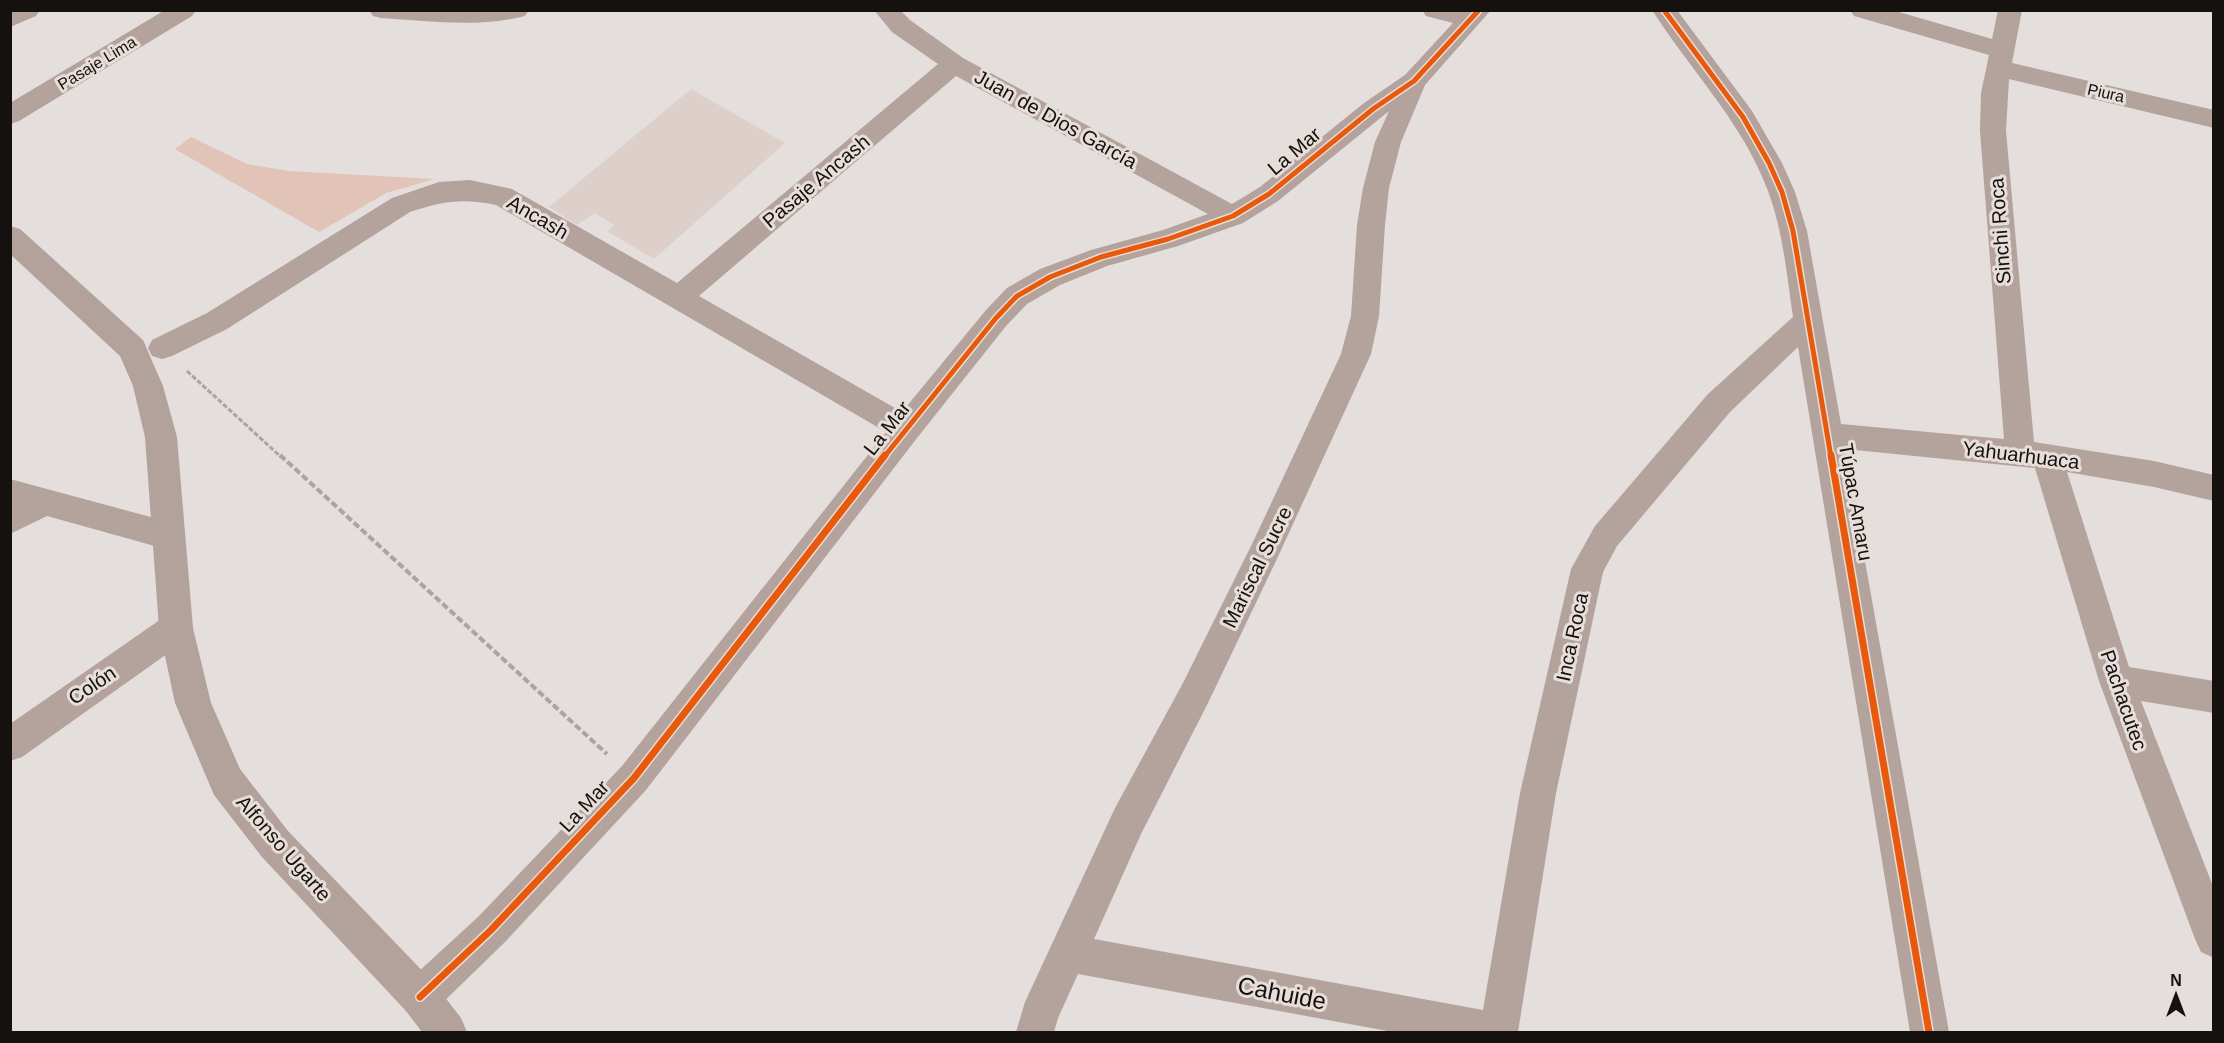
<svg xmlns="http://www.w3.org/2000/svg" width="2224" height="1043" viewBox="0 0 2224 1043" font-family="Helvetica,sans-serif">
<rect width="100%" height="100%" fill="#e4dedc"/>
<!-- built -->
<polygon fill="#ddd0cb" points="691,89 785,143 654,259 607,231 614,225 595,213 577,225 549,207"/>
<!-- green -->
<polygon fill="#e1c3b8" points="191,137 247,164 288,171 434,179 386,193 319,232 175,149"/>
<g fill="none" stroke-linecap="round" stroke-linejoin="round">
<!-- path-far1 -->
<polyline stroke="#aea3a0" stroke-width="3" stroke-dasharray="5 2" stroke-linecap="butt" points="187,371 281,457"/>
<!-- path -->
<polyline stroke="#aea3a0" stroke-width="4" stroke-dasharray="7 3" stroke-linecap="butt" points="280,455 607,754"/>
<!-- minor -->
<g fill="#b4a29c" fill-rule="evenodd">
<polygon points="10,10 40,10 36,16 10,27"/>
<polygon points="165,10 196,10 192,16 19,121 10,124 10,103"/>
<path d="M369,10H529L525,16C478,28 429,21 381,18L373,16Z"/>
<path d="M874,10H900L910,20L963,58L1232,204L1260,187L1364,103L1405,75L1453,23L1426,16L1422,10H1491L1425,85L1401,142L1389,188L1385,225L1379,316L1371,354L1276,561L1207,705L1141,834L1094,939L1483,1010L1520,793L1571,569L1595,526L1708,394L1793,317C1787,276 1783,231 1768,191C1743,123 1691,71 1652,10H1677L1752,111L1782,163L1795,192L1807,231L1841,424L2004,439L1980,131L1981,93L1989,55L1854,16L1850,10H1892L1992,39L1998,10H2022L2012,63L2214,110V128L2009,79L2006,131L2034,442L2154,461L2214,475V501L2154,487L2067,472L2129,667L2214,681V713L2141,701L2214,889V958L2201,952L2195,939L2099,681L2035,468L1845,449L1949,1032H1910L1798,347L1730,412L1617,546L1603,572L1556,793L1518,1032H1393L1078,974L1058,1018L1054,1032H1016L1025,1002L1115,808L1183,683L1253,542L1341,354L1351,316L1357,225L1363,188L1375,142L1389,111L1278,201L1243,223L1178,246L1107,266L1060,285L1027,304L1006,326L917,438L646,790L504,943L434,1011L420,1016L406,1011L401,997L406,983L478,917L622,766L886,432L496,205C462,198 443,201 410,212L227,329L172,356L162,359L152,356L148,348L152,340L207,313L392,198L439,182L470,180L512,189L677,283L938,64L892,32ZM956,76L1208,214L1163,230L1091,250L1040,269L1007,288L986,310L902,412L699,296Z"/>
<polygon points="10,479 169,522 180,526 185,536 180,546 169,550 47,516 10,534"/>
<polygon points="176,613 188,617 193,628 188,639 22,757 10,761 10,724 164,617"/>
</g>
<!-- secondary -->
<polygon fill="#b2a29b" fill-rule="evenodd" points="10,226 20,229 143,340 163,386 177,437 193,628 211,703 240,769 288,831 434,983 461,1018 467,1032 422,1032 406,1011 262,857 214,795 175,703 159,628 145,437 133,386 120,356 10,254"/>
<!-- cycleway-far1 casing -->
<g stroke="#e7ddd9" stroke-width="8">
<g id="cycleway-far1">
<polyline points="1664,10 1743,117 1769,163 1782,192 1793,231 1831,457"/>
<polyline points="884,457 996,318 1017,296 1050,277 1101,257 1168,239 1233,216 1269,194 1373,109 1414,81 1479,10"/>
</g>
</g>
<!-- cycleway casing -->
<g stroke="#e7ddd9" stroke-width="10">
<g id="cycleway">
<polyline points="1831,455 1929,1032"/>
<polyline points="420,997 491,930 634,778 885,455"/>
</g>
</g>
<!-- cycleway-far1 -->
<use href="#cycleway-far1" stroke="#e8590c" stroke-width="5"/>
<!-- cycleway -->
<use href="#cycleway" stroke="#e8590c" stroke-width="7"/>
</g>
<g text-anchor="middle" dominant-baseline="central" stroke-width="6" stroke-linejoin="round" paint-order="stroke">
<!-- far-street labels -->
<g font-size="16" fill="#14110f" stroke="#e7ddd9">
<text transform="translate(97 63) rotate(-31)">Pasaje Lima</text>
<text transform="translate(2106 93) rotate(13)">Piura</text>
</g>
<!-- street labels -->
<g font-size="20" fill="#14110f" stroke="#e7ddd9">
<text transform="translate(1056 119) rotate(29)">Juan de Dios García</text>
<text transform="translate(1294 151) rotate(-40)">La Mar</text>
<text transform="translate(816 181) rotate(-40)">Pasaje Ancash</text>
<text transform="translate(538 217) rotate(30)">Ancash</text>
<text transform="translate(2000 231) rotate(-94)">Sinchi Roca</text>
<text transform="translate(887 428) rotate(-52)">La Mar</text>
<text transform="translate(2021 455) rotate(7)">Yahuarhuaca</text>
<text transform="translate(1856 502) rotate(80)">Túpac Amaru</text>
<text transform="translate(1257 567) rotate(-64)">Mariscal Sucre</text>
<text transform="translate(1572 637) rotate(-78)">Inca Roca</text>
<text transform="translate(92 685) rotate(-34)">Colón</text>
<text transform="translate(2124 700) rotate(71)">Pachacutec</text>
<text transform="translate(584 806) rotate(-47)">La Mar</text>
<text transform="translate(284 848) rotate(49)">Alfonso Ugarte</text>
</g>
<!-- near-street labels -->
<g font-size="24" fill="#14110f" stroke="#e7ddd9">
<text transform="translate(1282 993) rotate(11)">Cahuide</text>
</g>
</g>
<!-- border -->
<rect width="2224" height="1043" fill="none" stroke="#14110f" stroke-width="24"/>
<!-- north arrow -->
<g transform="translate(2176 995)" stroke="#e7ddd9" stroke-width="4.5" paint-order="stroke">
<path d="M0-4.5L10 22L0 15L-10 22Z" fill="#14110f"/>
<text y="-9" font-size="16" font-weight="bold" text-anchor="middle" fill="#14110f">N</text>
</g>
</svg>
